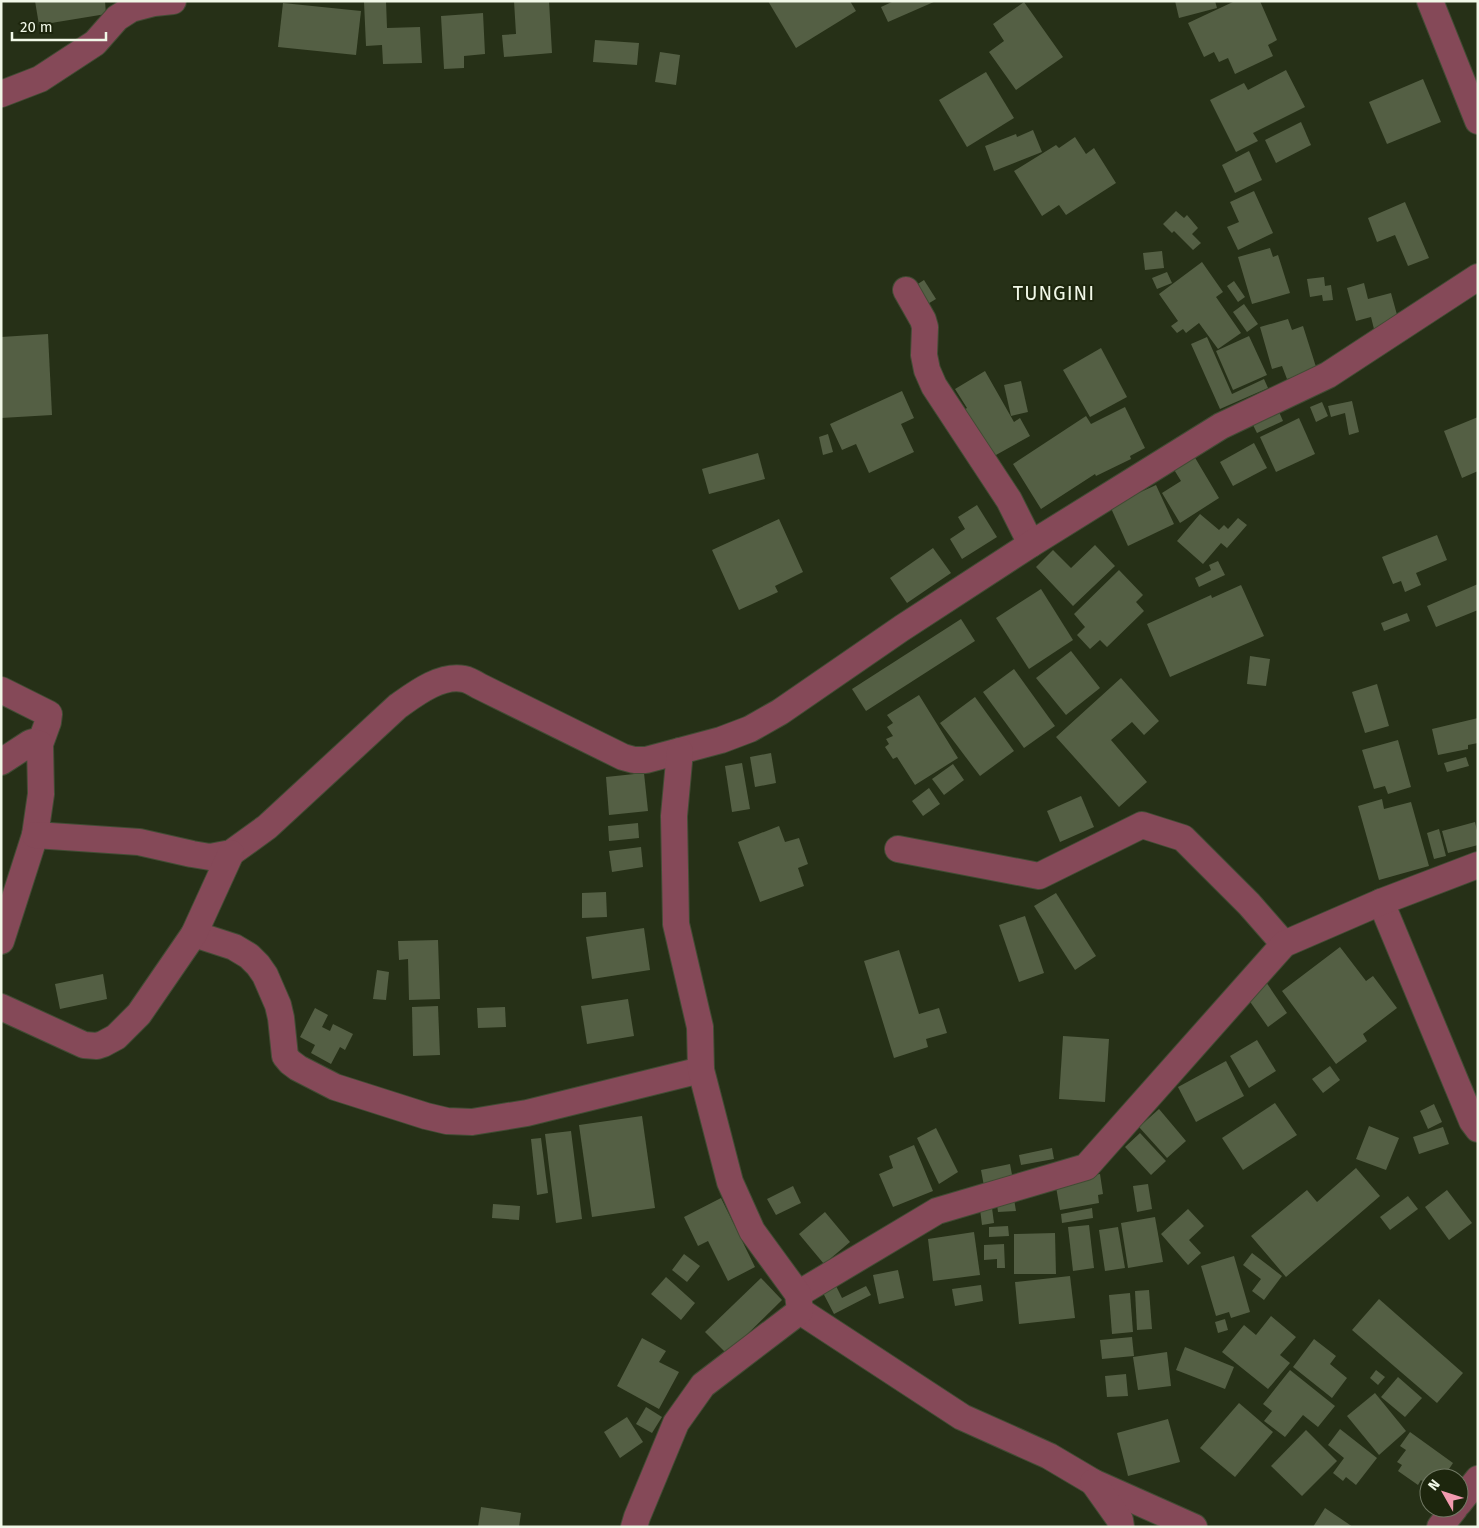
<svg xmlns="http://www.w3.org/2000/svg" width="1479" height="1528" viewBox="0 0 1479 1528" font-family="'Fira Sans',sans-serif">
<rect width="100%" height="100%" fill="#263017"/>
<!-- building -->
<g fill="#545f44">
<polygon points="35,1 105,1 106,14 39,25"/>
<polygon points="372,1 386,1 387,28 420,27 422,63 383,64 382,45 366,46 364,2"/>
<polygon points="514,1 549,1 552,53 504,57 502,35 516,34"/>
<polygon points="768,1 850,1 856,11 796,48"/>
<polygon points="894,1 936,1 888,22 881,7"/>
<polygon points="1175,1 1215,1 1217,8 1179,18"/>
<polygon points="1235,1 1260,1 1277,40 1268,45 1273,56 1235,74 1228,58 1219,62 1214,52 1204,57 1188,23"/>
<polygon points="1024,2 1063,57 1016,90 989,52 1004,41 993,24"/>
<polygon points="283,3 361,11 356,55 278,47"/>
<polygon points="483,13 485,54 464,56 464,68 444,69 441,16"/>
<polygon points="595,40 639,43 637,65 593,62"/>
<polygon points="660,52 680,55 676,85 655,82"/>
<polygon points="1286,70 1305,107 1253,133 1258,141 1236,152 1210,100 1244,83 1248,90"/>
<polygon points="986,72 1014,118 967,147 939,100"/>
<polygon points="1423,79 1441,122 1387,144 1369,102"/>
<polygon points="1301,122 1311,145 1276,163 1265,140"/>
<polygon points="1033,130 1042,152 994,171 985,146 1016,134 1017,137"/>
<polygon points="1075,137 1086,154 1094,148 1116,183 1066,215 1059,205 1042,216 1014,171 1056,145 1059,148"/>
<polygon points="1249,151 1262,180 1235,193 1222,165"/>
<polygon points="1254,191 1273,233 1238,250 1227,227 1239,222 1230,202"/>
<polygon points="1405,202 1429,258 1408,266 1395,235 1377,242 1368,218"/>
<polygon points="1176,211 1184,218 1187,215 1198,228 1192,234 1201,243 1193,250 1174,231 1172,233 1163,224"/>
<polygon points="1270,248 1273,257 1278,255 1290,293 1252,304 1238,257"/>
<polygon points="1162,251 1164,268 1145,270 1143,253"/>
<polygon points="1202,262 1223,292 1216,297 1241,333 1218,349 1199,323 1186,333 1183,329 1177,333 1171,326 1178,321 1159,294"/>
<polygon points="1167,272 1172,283 1157,289 1152,278"/>
<polygon points="1324,277 1325,286 1331,285 1333,300 1323,301 1322,295 1310,297 1307,279"/>
<polygon points="924,280 936,299 921,308 910,289"/>
<polygon points="1234,281 1245,297 1238,302 1227,286"/>
<polygon points="1364,283 1368,299 1391,293 1399,322 1374,329 1371,317 1356,321 1347,288"/>
<polygon points="1244,304 1258,324 1247,332 1233,312"/>
<polygon points="1288,319 1292,330 1303,326 1317,370 1287,379 1282,366 1272,369 1260,327"/>
<polygon points="48,334 52,415 1,418 1,337"/>
<polygon points="1249,336 1267,375 1233,390 1216,351"/>
<polygon points="1207,337 1232,394 1264,379 1268,388 1220,409 1191,344"/>
<polygon points="1101,348 1127,397 1090,417 1063,370"/>
<polygon points="985,371 1014,422 1020,418 1030,436 987,460 960,412 967,408 955,389"/>
<polygon points="1021,381 1028,412 1011,416 1004,385"/>
<polygon points="902,391 914,418 901,424 914,452 869,473 856,444 842,450 830,424"/>
<polygon points="1352,401 1359,432 1349,435 1345,413 1331,417 1328,406"/>
<polygon points="1322,402 1328,416 1316,422 1310,407"/>
<polygon points="1276,405 1283,421 1257,433 1249,417"/>
<polygon points="1125,407 1145,448 1130,456 1131,459 1096,476 1095,474 1041,509 1013,464 1086,416 1091,424"/>
<polygon points="1478,417 1478,471 1462,478 1444,431"/>
<polygon points="1299,418 1315,454 1276,472 1260,437"/>
<polygon points="828,434 833,452 823,455 819,437"/>
<polygon points="1254,443 1267,468 1233,486 1220,462"/>
<polygon points="758,453 765,479 709,494 702,469"/>
<polygon points="1194,456 1219,498 1180,523 1162,493 1181,481 1173,468"/>
<polygon points="1156,485 1174,524 1128,546 1110,506"/>
<polygon points="977,505 997,537 962,559 950,539 965,529 958,517"/>
<polygon points="1200,514 1219,530 1224,525 1228,529 1238,518 1247,525 1227,548 1221,543 1203,564 1177,541"/>
<polygon points="779,519 803,572 775,586 778,592 739,610 712,550"/>
<polygon points="1437,535 1447,560 1416,573 1421,585 1405,592 1401,581 1393,584 1382,557"/>
<polygon points="1095,545 1115,566 1073,606 1036,567 1053,550 1071,568"/>
<polygon points="933,548 951,573 907,603 890,578"/>
<polygon points="1218,561 1225,575 1199,587 1195,578 1211,570 1209,565"/>
<polygon points="1119,570 1143,595 1136,602 1144,611 1107,647 1100,640 1090,649 1077,635 1085,627 1074,614"/>
<polygon points="1478,584 1478,610 1436,627 1427,606"/>
<polygon points="1241,585 1264,636 1170,677 1147,624 1211,595 1212,598"/>
<polygon points="1041,589 1073,640 1029,669 996,618"/>
<polygon points="1407,613 1410,621 1384,631 1381,623"/>
<polygon points="961,619 975,641 866,711 852,689"/>
<polygon points="1071,651 1100,688 1066,715 1036,678"/>
<polygon points="1250,656 1270,659 1266,686 1247,684"/>
<polygon points="1014,669 1055,726 1024,748 983,692"/>
<polygon points="1121,678 1159,721 1144,735 1132,722 1111,740 1147,782 1119,807 1056,737"/>
<polygon points="1377,684 1389,726 1365,733 1352,692"/>
<polygon points="919,695 958,758 915,785 897,757 893,759 885,747 889,744 886,739 893,736 887,727 893,723 887,715"/>
<polygon points="975,697 1014,751 980,776 940,723"/>
<polygon points="1478,718 1478,743 1468,745 1468,749 1438,755 1432,729"/>
<polygon points="1398,740 1411,787 1388,794 1385,786 1374,789 1362,750"/>
<polygon points="771,753 776,783 755,787 750,757"/>
<polygon points="1466,757 1469,766 1447,772 1444,763"/>
<polygon points="742,763 750,809 732,812 725,766"/>
<polygon points="953,764 964,780 944,795 932,779"/>
<polygon points="644,773 648,811 609,815 606,777"/>
<polygon points="929,788 940,804 923,816 912,801"/>
<polygon points="1081,796 1094,827 1060,842 1047,811"/>
<polygon points="1382,799 1384,809 1411,802 1429,866 1379,880 1358,806"/>
<polygon points="1475,822 1478,835 1478,845 1448,853 1442,831"/>
<polygon points="638,823 639,838 609,841 608,826"/>
<polygon points="779,826 785,842 799,838 808,864 798,868 804,886 760,902 738,842"/>
<polygon points="1439,829 1446,856 1434,859 1427,833"/>
<polygon points="641,847 643,867 612,872 609,851"/>
<polygon points="606,892 607,917 582,918 582,893"/>
<polygon points="1056,893 1096,956 1075,970 1034,906"/>
<polygon points="1025,916 1044,973 1019,982 999,925"/>
<polygon points="644,928 650,970 592,979 586,937"/>
<polygon points="438,940 440,999 409,1000 408,959 399,960 398,941"/>
<polygon points="1340,947 1366,981 1373,976 1397,1008 1363,1034 1367,1041 1336,1064 1282,991"/>
<polygon points="899,950 919,1014 939,1008 947,1033 926,1039 928,1047 894,1058 864,961"/>
<polygon points="377,970 389,972 386,1000 373,999"/>
<polygon points="103,974 107,999 60,1009 55,984"/>
<polygon points="1266,982 1287,1013 1268,1027 1246,996"/>
<polygon points="628,999 634,1036 587,1044 581,1006"/>
<polygon points="438,1006 440,1055 413,1056 412,1007"/>
<polygon points="505,1007 506,1027 478,1028 477,1008"/>
<polygon points="315,1008 328,1015 322,1027 330,1031 333,1024 353,1034 345,1050 340,1047 331,1064 311,1053 315,1045 300,1037"/>
<polygon points="1063,1036 1109,1039 1105,1102 1059,1099"/>
<polygon points="1257,1040 1276,1071 1249,1088 1230,1056"/>
<polygon points="1226,1061 1244,1096 1196,1122 1178,1087"/>
<polygon points="1330,1066 1340,1080 1323,1093 1312,1079"/>
<polygon points="1275,1103 1297,1135 1243,1170 1222,1138"/>
<polygon points="1434,1104 1442,1122 1428,1129 1420,1111"/>
<polygon points="1159,1109 1186,1141 1167,1158 1139,1127"/>
<polygon points="642,1116 655,1208 592,1217 579,1125"/>
<polygon points="1369,1126 1399,1138 1386,1170 1356,1159"/>
<polygon points="1443,1127 1449,1144 1419,1154 1413,1137"/>
<polygon points="936,1128 958,1172 939,1184 917,1138"/>
<polygon points="571,1131 582,1219 556,1223 545,1134"/>
<polygon points="1140,1133 1166,1161 1151,1175 1125,1147"/>
<polygon points="541,1138 548,1193 537,1195 531,1139"/>
<polygon points="914,1145 933,1191 893,1207 879,1174 893,1168 889,1156"/>
<polygon points="1052,1148 1054,1159 1021,1165 1019,1155"/>
<polygon points="1010,1164 1013,1180 984,1186 981,1170"/>
<polygon points="1356,1168 1380,1196 1286,1277 1251,1236 1307,1190 1317,1202"/>
<polygon points="1100,1174 1103,1194 1098,1195 1099,1203 1060,1210 1055,1181"/>
<polygon points="1148,1184 1152,1209 1137,1212 1133,1186"/>
<polygon points="793,1186 801,1203 776,1215 767,1199"/>
<polygon points="1447,1190 1472,1223 1449,1240 1425,1207"/>
<polygon points="1013,1193 1016,1211 998,1212 996,1195"/>
<polygon points="1408,1196 1418,1209 1390,1230 1380,1217"/>
<polygon points="721,1198 755,1267 728,1281 708,1241 698,1246 684,1217"/>
<polygon points="493,1204 520,1206 519,1220 492,1218"/>
<polygon points="992,1208 994,1223 982,1225 980,1209"/>
<polygon points="1092,1208 1093,1218 1062,1223 1061,1214"/>
<polygon points="1188,1209 1204,1226 1189,1240 1201,1253 1188,1265 1161,1234"/>
<polygon points="825,1212 850,1242 824,1264 799,1234"/>
<polygon points="1155,1217 1163,1262 1128,1268 1121,1223"/>
<polygon points="1089,1225 1094,1268 1073,1271 1068,1227"/>
<polygon points="1008,1226 1009,1236 989,1237 989,1227"/>
<polygon points="1118,1227 1125,1268 1105,1271 1099,1230"/>
<polygon points="974,1232 980,1275 933,1281 928,1239"/>
<polygon points="1055,1233 1056,1274 1014,1274 1014,1234"/>
<polygon points="1004,1244 1005,1268 997,1268 997,1259 984,1260 984,1245"/>
<polygon points="1252,1253 1282,1276 1264,1300 1252,1291 1261,1279 1243,1265"/>
<polygon points="684,1254 700,1266 687,1282 672,1270"/>
<polygon points="1234,1256 1250,1312 1231,1318 1229,1312 1216,1316 1201,1266"/>
<polygon points="898,1270 904,1298 879,1304 873,1275"/>
<polygon points="1070,1276 1075,1318 1019,1324 1015,1282"/>
<polygon points="666,1277 695,1303 681,1320 651,1294"/>
<polygon points="761,1278 782,1300 727,1354 705,1332"/>
<polygon points="834,1282 842,1298 866,1286 871,1295 834,1314 821,1289"/>
<polygon points="981,1285 983,1301 955,1306 952,1289"/>
<polygon points="1149,1290 1152,1329 1137,1330 1135,1291"/>
<polygon points="1130,1293 1133,1332 1112,1334 1109,1295"/>
<polygon points="1379,1299 1463,1373 1437,1403 1352,1330"/>
<polygon points="1271,1316 1296,1337 1280,1355 1290,1363 1268,1389 1222,1352 1244,1325 1256,1335"/>
<polygon points="1225,1319 1228,1330 1218,1333 1215,1322"/>
<polygon points="1132,1337 1134,1356 1102,1359 1100,1340"/>
<polygon points="642,1338 666,1351 659,1362 679,1372 659,1409 617,1386"/>
<polygon points="1314,1339 1336,1356 1330,1364 1347,1378 1332,1398 1293,1367"/>
<polygon points="1185,1347 1234,1367 1225,1389 1176,1370"/>
<polygon points="1167,1352 1171,1386 1138,1390 1133,1357"/>
<polygon points="1290,1370 1335,1406 1318,1427 1303,1415 1285,1437 1264,1421 1272,1411 1263,1404"/>
<polygon points="1376,1370 1385,1377 1378,1385 1370,1378"/>
<polygon points="1126,1374 1128,1396 1107,1397 1105,1376"/>
<polygon points="1398,1377 1422,1398 1405,1417 1381,1397"/>
<polygon points="1375,1393 1406,1431 1379,1455 1347,1416"/>
<polygon points="1239,1403 1273,1432 1235,1477 1200,1448"/>
<polygon points="646,1407 662,1417 652,1433 636,1424"/>
<polygon points="627,1417 643,1442 620,1458 604,1432"/>
<polygon points="1168,1419 1180,1462 1128,1476 1117,1433"/>
<polygon points="1340,1429 1377,1458 1356,1485 1346,1477 1343,1481 1333,1473 1344,1458 1328,1445"/>
<polygon points="1306,1430 1337,1461 1302,1496 1271,1466"/>
<polygon points="1410,1432 1453,1463 1443,1478 1429,1478 1429,1486 1421,1480 1418,1485 1398,1471 1402,1465 1397,1462 1406,1450 1400,1446"/>
<polygon points="481,1507 521,1513 519,1527 478,1527"/>
<polygon points="1325,1508 1353,1527 1313,1527"/>
</g>
<g fill="none" stroke-linecap="round" stroke-linejoin="round">
<!-- minor casing -->
<g stroke="#424c34" stroke-width="28">
<g id="minor">
<polyline points="1430,1 1478,121"/>
<polyline points="1,94 40,79 95,43 117,18 131,9 154,3 173,1"/>
<polyline points="906,290 923,320 925,327 924,355 927,370 934,386 1009,500 1031,544"/>
<polyline points="1,690 49,714 48,722 40,744"/>
<polyline points="1,762 30,743 33,742 40,744 41,794 35,835 1,941"/>
<path d="M35,835L139,842L192,854L210,857L231,853L267,827L398,706C415,694 441,674 464,679C469,680 474,683 479,686L623,757L634,760H646L721,740L750,729L780,712L902,628L1031,544L1221,426L1328,375L1478,277"/>
<polyline points="898,849 1039,876 1142,825 1183,838 1249,904 1284,944"/>
<polyline points="1381,902 1472,1121 1478,1129"/>
<polyline points="194,934 234,947 249,956 258,965 265,975 278,1005 281,1018 285,1056 290,1062 298,1068 335,1087 426,1116 447,1121 472,1122 527,1113 701,1070"/>
<polyline points="1,1007 84,1045 97,1046 103,1044 116,1037 139,1014 194,934 231,853"/>
<polyline points="798,1294 937,1211 1086,1167 1284,944 1381,902 1478,865"/>
<polyline points="800,1311 962,1417 1049,1456 1093,1482 1194,1527"/>
<polyline points="1093,1482 1120,1520 1121,1527"/>
<polyline points="1459,1503 1478,1479"/>
<polyline points="634,1527 637,1517 676,1423 703,1385 800,1311 798,1294 752,1231 730,1182 701,1070 700,1027 676,924 674,816 680,751"/>
<polyline points="1440,1527 1455,1508"/>
</g>
</g>
<!-- minor -->
<use href="#minor" stroke="#854958" stroke-width="26"/>
</g>
<g text-anchor="middle" dominant-baseline="central" stroke-width="4" stroke-linejoin="round" paint-order="stroke">
<!-- quarter labels -->
<g font-size="20" letter-spacing="1" fill="#f1f8e8" stroke="#1d260d">
<text x="1054" y="293">TUNGINI</text>
</g>
</g>
<!-- border -->
<rect width="1479" height="1528" fill="none" stroke="#f1f8e8" stroke-width="5"/>
<!-- north arrow -->
<g transform="translate(1444 1493) rotate(309)"><circle r="24" fill="#1d260d" stroke="#727a65"/>
<path d="M0-4L9 19L0 12L-9 19Z" fill="#f29aaf"/>
<text y="-8" font-size="14" font-weight="bold" text-anchor="middle" fill="#f1f8e8">N</text>
</g>
<!-- scale -->
<path d="M12 32v8h94v-8" fill="none" stroke="#f1f8e8" stroke-width="2.5"/>
<text x="20" y="32" font-size="15" fill="#f1f8e8" stroke="#1d260d" stroke-width="4" paint-order="stroke">20 m</text>
</svg>
